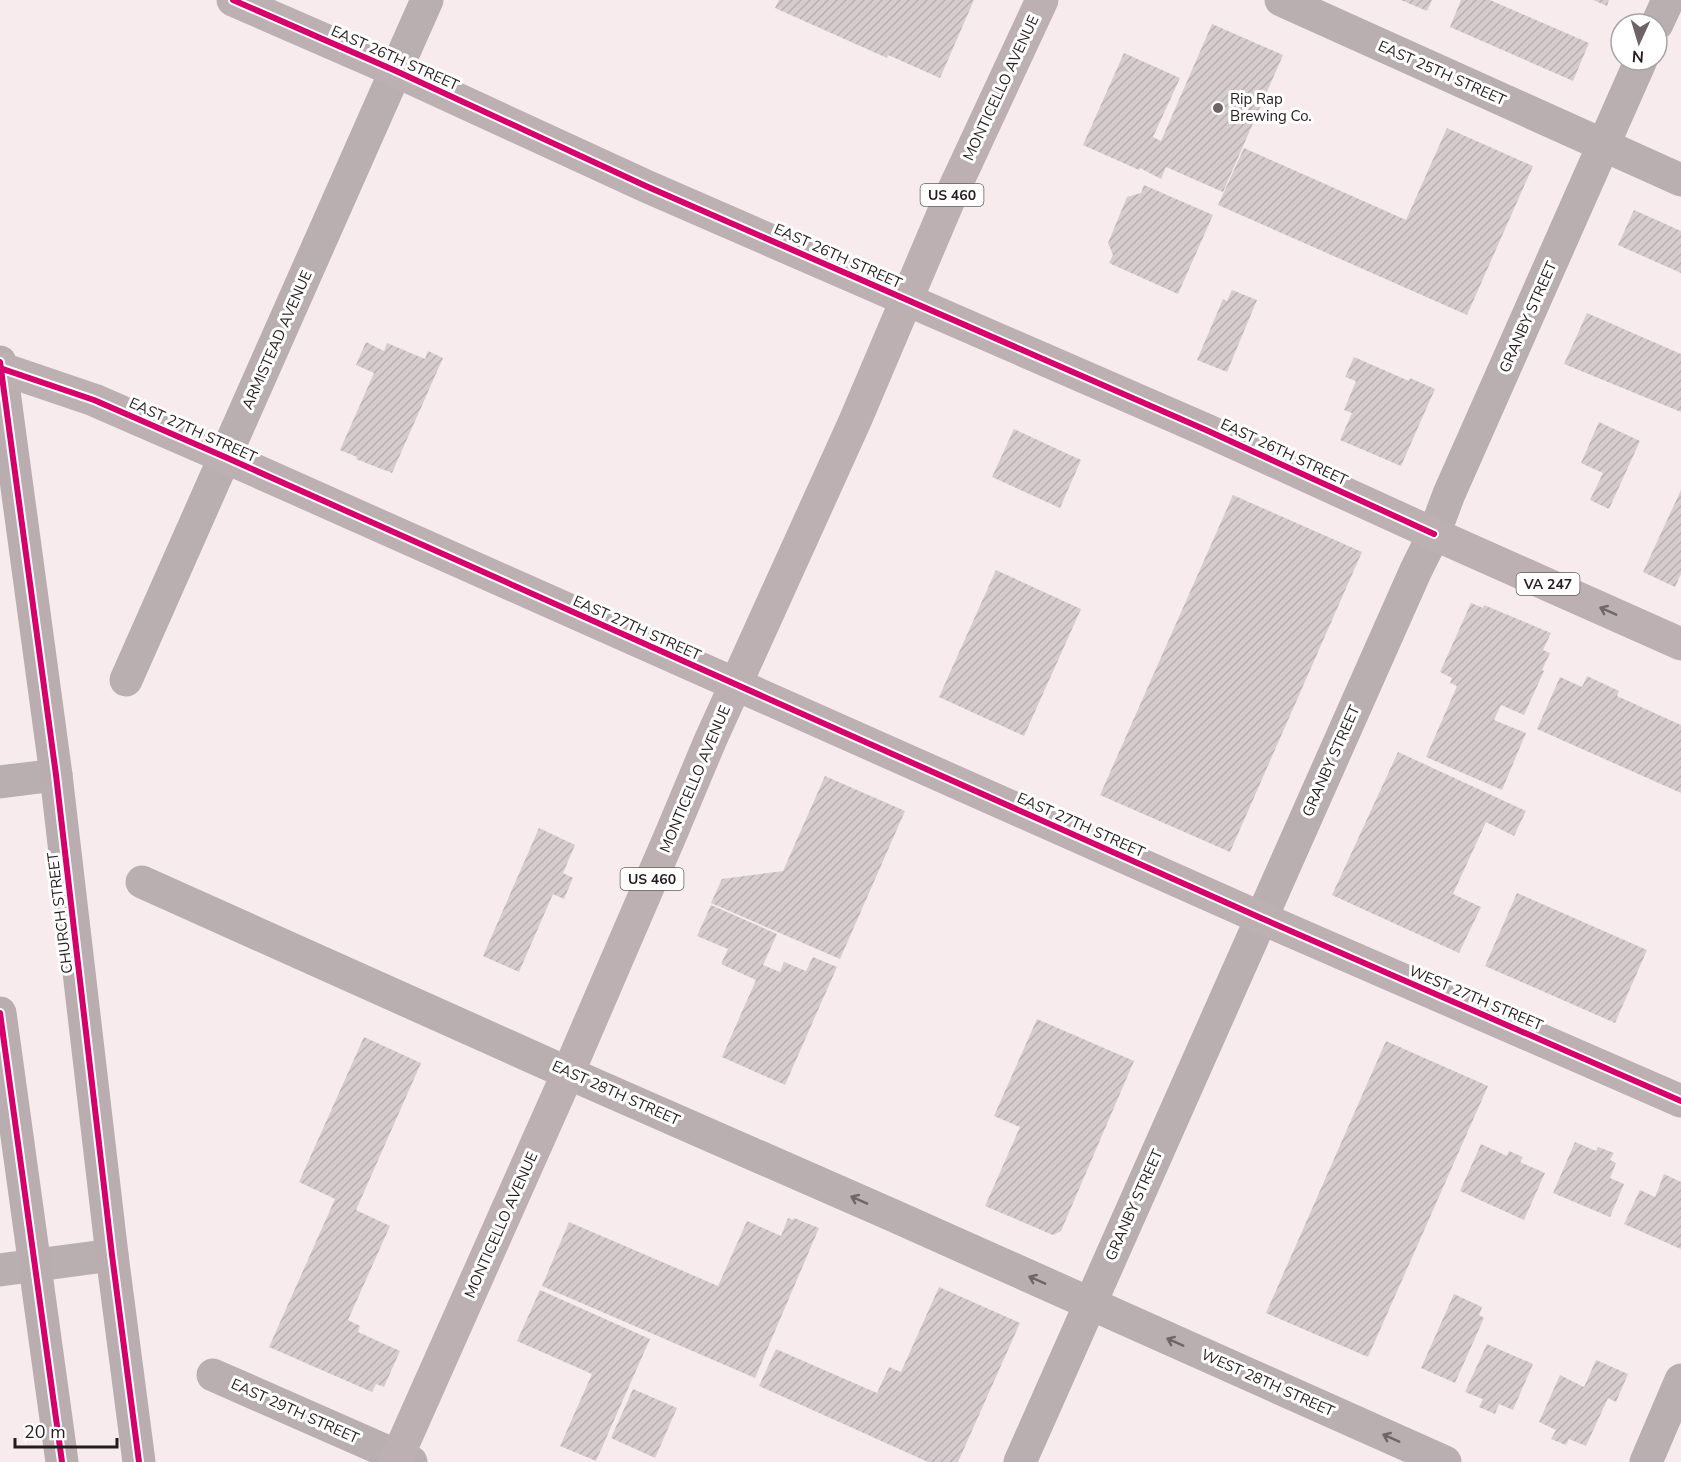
<svg xmlns="http://www.w3.org/2000/svg" width="1681" height="1462" viewBox="0 0 1681 1462" font-family="'Nunito Sans',sans-serif">
<defs>
<pattern id="building-hatch" width="6" height="6" patternUnits="userSpaceOnUse" patternTransform="scale(1.5)"><rect width="6" height="6" fill="#d6ccce"/><path d="M-1 1l2-2M0 6l6-6M5 7l2-2" fill="none" stroke="#b8afb0"/></pattern>
</defs>
<rect width="100%" height="100%" fill="#f7ebee"/>
<!-- building -->
<g fill="url(#building-hatch)">
<polygon points="779,0 974,0 940,78 888,55 887,58 775,8"/>
<polygon points="1401,0 1432,0 1427,11"/>
<polygon points="1461,0 1490,0 1589,43 1573,81 1450,27"/>
<polygon points="1593,0 1609,0 1607,6"/>
<polygon points="1212,24 1283,55 1223,192 1166,167 1161,179 1140,168 1139,170 1083,145 1124,53 1180,78 1153,137 1161,141"/>
<polygon points="1447,128 1533,166 1467,315 1218,205 1244,148 1406,220"/>
<polygon points="1144,185 1213,215 1178,294 1109,263 1113,255 1108,243 1127,197 1141,193"/>
<polygon points="1634,210 1681,231 1681,273 1618,245"/>
<polygon points="1232,290 1257,300 1227,372 1197,360 1223,299 1227,301"/>
<polygon points="1587,313 1681,354 1681,412 1564,364"/>
<polygon points="366,342 384,351 387,343 425,359 428,351 443,358 392,473 356,459 357,457 340,450 374,373 356,365"/>
<polygon points="1354,357 1409,381 1410,378 1435,389 1401,466 1340,440 1352,413 1344,410 1356,381 1345,377"/>
<polygon points="1599,422 1640,441 1609,509 1590,500 1603,473 1581,463"/>
<polygon points="1014,429 1081,460 1060,508 992,477"/>
<polygon points="1681,490 1681,574 1675,587 1643,572"/>
<polygon points="1233,495 1362,552 1230,852 1100,795"/>
<polygon points="996,570 1081,609 1024,736 939,697"/>
<polygon points="1471,603 1483,608 1484,605 1551,633 1543,650 1550,653 1542,670 1544,671 1524,715 1501,705 1494,720 1526,733 1502,790 1426,757 1457,686 1450,683 1452,678 1440,672"/>
<polygon points="1587,676 1619,691 1617,696 1681,725 1681,793 1537,729 1560,677 1582,687"/>
<polygon points="1398,752 1526,811 1514,836 1486,822 1453,894 1481,907 1459,953 1332,895"/>
<polygon points="825,776 905,811 840,959 711,903 722,879 783,871"/>
<polygon points="539,828 575,845 563,873 573,878 564,899 553,894 519,972 483,956"/>
<polygon points="1517,893 1647,950 1615,1023 1485,966"/>
<polygon points="711,905 777,934 763,965 780,972 784,962 806,971 813,957 837,967 785,1085 722,1057 756,980 721,964 728,949 697,936"/>
<polygon points="1037,1019 1134,1061 1061,1231 1053,1235 985,1206 1020,1127 994,1116"/>
<polygon points="364,1037 421,1063 356,1210 390,1226 348,1320 360,1326 358,1332 400,1351 384,1387 376,1384 372,1392 269,1347 335,1199 299,1182"/>
<polygon points="1386,1041 1488,1086 1368,1357 1266,1313"/>
<polygon points="1575,1142 1596,1151 1598,1147 1614,1153 1610,1160 1616,1163 1610,1178 1624,1184 1610,1217 1553,1193"/>
<polygon points="1481,1144 1507,1156 1509,1151 1523,1157 1520,1162 1545,1173 1524,1220 1460,1191"/>
<polygon points="1664,1174 1681,1182 1681,1249 1624,1224 1640,1190 1655,1197"/>
<polygon points="788,1218 793,1220 794,1218 819,1228 755,1378 542,1286 569,1222 718,1286 747,1221 781,1236"/>
<polygon points="939,1287 1020,1323 958,1462 928,1462 759,1386 776,1349 877,1393 889,1367 901,1372"/>
<polygon points="540,1290 650,1339 596,1461 560,1446 592,1374 517,1341"/>
<polygon points="1454,1294 1482,1307 1479,1315 1484,1318 1455,1383 1421,1368"/>
<polygon points="1487,1344 1533,1364 1513,1410 1499,1404 1495,1414 1479,1407 1483,1399 1465,1392"/>
<polygon points="1596,1360 1628,1374 1616,1402 1608,1398 1586,1446 1569,1439 1566,1445 1551,1439 1556,1430 1539,1422 1560,1375 1584,1387"/>
<polygon points="633,1389 677,1408 655,1458 611,1438"/>
</g>
<g fill="none" stroke-linecap="round" stroke-linejoin="round">
<!-- minor -->
<g stroke="#b9afb1" stroke-width="33">
<polyline points="1281,0 1681,180"/>
<polyline points="126,680 427,0"/>
<polyline points="0,782 56,775"/>
<polyline points="142,882 568,1073 892,1215 1445,1462"/>
<polyline points="0,1270 112,1255"/>
<polyline points="213,1375 411,1462"/>
<polyline points="1646,1462 1681,1380"/>
</g>
<!-- tertiary -->
<g stroke="#b9afb1" stroke-width="33">
<polyline points="1657,24 1668,0"/>
<polyline points="1020,1462 1416,570 1434,534 1449,494 1641,60"/>
</g>
<!-- secondary -->
<g stroke="#baadb0" stroke-width="33">
<polyline points="0,362 56,775 112,1255 139,1462"/>
<polyline points="0,1013 62,1462"/>
</g>
<!-- primary -->
<g stroke="#bdb0b2" stroke-width="33">
<polyline points="233,0 396,71 648,187 1206,430 1434,534 1681,644"/>
<polyline points="0,368 94,400 225,457 1261,918 1681,1101"/>
<polyline points="395,1462 568,1073 671,834 710,741 855,421 948,202 1042,0"/>
</g>
<!-- cycleway casing -->
<g stroke="#fff" stroke-width="10">
<g id="cycleway">
<polyline points="233,0 396,71 648,187 1206,430 1434,534"/>
<polyline points="0,362 56,775 112,1255 139,1462"/>
<polyline points="0,368 94,400 225,457 1261,918 1681,1101"/>
<polyline points="0,1013 62,1462"/>
</g>
</g>
<!-- cycleway -->
<use href="#cycleway" stroke="#d6006c" stroke-width="6"/>
</g>
<!-- one-way arrows -->
<defs><path id="oneway-shaft" d="M-6 0H5M1.5-3L5.5 0L1.5 3" fill="none" stroke-width="1.6" stroke-linecap="round" stroke-linejoin="round" transform="scale(1.5)"/></defs>
<use stroke="#716668" href="#oneway-shaft" transform="translate(1608 611) rotate(-156)"/>
<g stroke="#6f6668">
<use href="#oneway-shaft" transform="translate(859 1200) rotate(-156)"/>
<use href="#oneway-shaft" transform="translate(1037 1280) rotate(-156)"/>
<use href="#oneway-shaft" transform="translate(1175 1342) rotate(-156)"/>
<use href="#oneway-shaft" transform="translate(1391 1438) rotate(-156)"/>
</g>
<!-- markers -->
<circle fill="#6e6467" stroke="#fff" stroke-width="2" cx="1218" cy="108" r="6"/>
<g text-anchor="middle" dominant-baseline="central" stroke-width="6" stroke-linejoin="round" paint-order="stroke">
<!-- shield labels -->
<g fill="#fff" stroke="#666062" stroke-width="1.5">
<rect x="920.5" y="184" width="63" height="22" rx="4.5"/>
<rect x="1516.5" y="573" width="63" height="22" rx="4.5"/>
<rect x="620.5" y="868" width="63" height="22" rx="4.5"/>
</g>
<g font-size="14" font-weight="bold" fill="#251c1e">
<text x="952" y="195">US 460</text>
<text x="1548" y="584">VA 247</text>
<text x="652" y="879">US 460</text>
</g>
<!-- street labels -->
<g font-size="15" fill="#251c1e" stroke="#fff">
<text transform="translate(395 58) rotate(24)">EAST 26TH STREET</text>
<text transform="translate(1442 73) rotate(24)">EAST 25TH STREET</text>
<text transform="translate(1001 88) rotate(-65)">MONTICELLO AVENUE</text>
<text transform="translate(838 256) rotate(24)">EAST 26TH STREET</text>
<text transform="translate(1528 317) rotate(-66)">GRANBY STREET</text>
<text transform="translate(277 340) rotate(-66)">ARMISTEAD AVENUE</text>
<text transform="translate(193 430) rotate(24)">EAST 27TH STREET</text>
<text transform="translate(1284 452) rotate(25)">EAST 26TH STREET</text>
<text transform="translate(637 628) rotate(24)">EAST 27TH STREET</text>
<text transform="translate(1331 761) rotate(-66)">GRANBY STREET</text>
<text transform="translate(695 779) rotate(-67)">MONTICELLO AVENUE</text>
<text transform="translate(1081 825) rotate(24)">EAST 27TH STREET</text>
<text transform="translate(60 913) rotate(-97)">CHURCH STREET</text>
<text transform="translate(1476 998) rotate(23)">WEST 27TH STREET</text>
<text transform="translate(616 1093) rotate(24)">EAST 28TH STREET</text>
<text transform="translate(1134 1205) rotate(-66)">GRANBY STREET</text>
<text transform="translate(501 1225) rotate(-66)">MONTICELLO AVENUE</text>
<text transform="translate(1268 1383) rotate(24)">WEST 28TH STREET</text>
<text transform="translate(295 1411) rotate(24)">EAST 29TH STREET</text>
</g>
<!-- poi labels -->
<g font-size="15" fill="#251c1e" stroke="#fff" text-anchor="start">
<text x="1230" y="99">Rip Rap<tspan x="1230" dy="17">Brewing Co.</tspan></text>
</g>
</g>
<!-- north arrow -->
<g transform="translate(1639 42) rotate(184)"><circle r="28" fill="#ffffff" stroke="#a8a4a5" stroke-width="1.5"/>
<path d="M0-4.5L10 22L0 15L-10 22Z" fill="#6e6467"/>
<text y="-9" font-size="16" font-weight="bold" text-anchor="middle" fill="#251c1e">N</text>
</g>
<!-- scale -->
<path d="M15 1438v9h102v-9" fill="none" stroke="#251c1e" stroke-width="3"/>
<text x="24" y="1438" font-size="18" fill="#251c1e" stroke="#ffffff" stroke-width="4.5" paint-order="stroke">20 m</text>
</svg>
